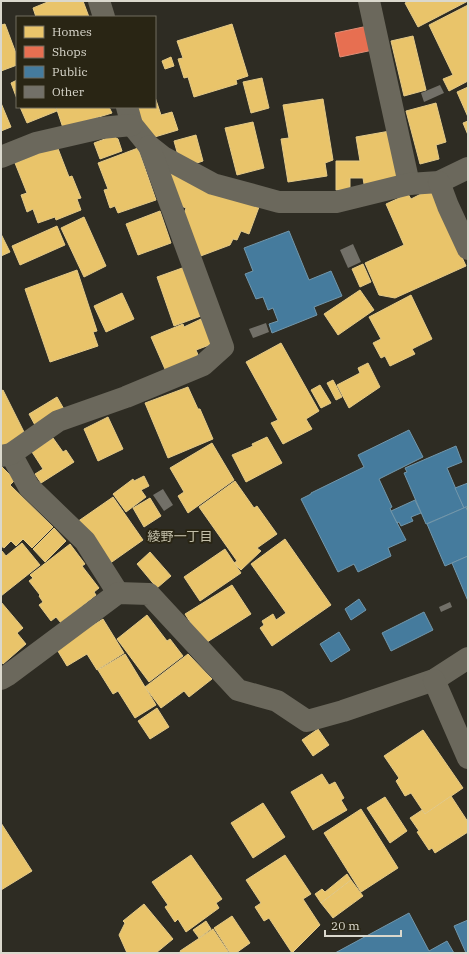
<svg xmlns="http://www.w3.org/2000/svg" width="469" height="954" viewBox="0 0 469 954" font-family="'IBM Plex Serif','Noto Sans JP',serif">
<rect width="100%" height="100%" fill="#2e2c23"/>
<!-- homes -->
<g fill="#e9c46a" stroke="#e4ca88">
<polygon points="50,1 83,1 89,17 36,17 33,8"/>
<polygon points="409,1 468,1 418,27 405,3"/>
<polygon points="468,5 468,81 449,91 443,79 453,75 429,25"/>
<polygon points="5,24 17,56 17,65 1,71 1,25"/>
<polygon points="232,24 248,76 236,80 237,84 194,97 188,77 184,78 178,59 183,58 177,41"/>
<polygon points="413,36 426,90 404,96 391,41"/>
<polygon points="171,57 174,66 165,69 162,61"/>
<polygon points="262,78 269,108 251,113 243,82"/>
<polygon points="17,80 17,99 11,83"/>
<polygon points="468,87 468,117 457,92"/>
<polygon points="155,97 161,115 172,112 178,130 148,139 137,107 155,107"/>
<polygon points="323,99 333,160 325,163 327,176 288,182 281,139 289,138 283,105"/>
<polygon points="1,103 11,127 1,131"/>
<polygon points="436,103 446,142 436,145 439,159 420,164 406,111"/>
<polygon points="20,107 55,107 57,111 27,123"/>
<polygon points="56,107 109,107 112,113 63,128"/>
<polygon points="468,121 468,135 463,123"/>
<polygon points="253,122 264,168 237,175 225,128"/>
<polygon points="390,131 399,178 364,184 363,178 350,178 350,190 336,190 336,161 360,161 356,137"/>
<polygon points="196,135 203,161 191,165 179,159 174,141"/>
<polygon points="113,136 118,139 122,151 100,159 94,143"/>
<polygon points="57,146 69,177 72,176 81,198 77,199 81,210 56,220 55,217 38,223 33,209 27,212 21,195 27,193 15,163"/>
<polygon points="138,148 156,200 118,213 115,206 110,208 104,190 108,189 98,163"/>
<polygon points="170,170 259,207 249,234 241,231 237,240 233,239 230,245 198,257 182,219 186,208 176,204"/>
<polygon points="431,189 466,266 395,298 379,295 365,263 404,245 386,204 408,194 411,199"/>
<polygon points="160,211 171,243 138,255 126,224"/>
<polygon points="84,217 106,266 84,277 61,228"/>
<polygon points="57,226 65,245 20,265 12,246"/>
<polygon points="1,234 10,252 1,256"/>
<polygon points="363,264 371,282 360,287 352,269"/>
<polygon points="185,267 201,316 174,326 157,277"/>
<polygon points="77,270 97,331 93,332 98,346 50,362 25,289"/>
<polygon points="360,290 374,310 338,335 324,314"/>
<polygon points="122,293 134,319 106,332 94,306"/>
<polygon points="411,295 432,339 412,349 415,354 390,366 385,356 381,358 373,343 381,339 369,317"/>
<polygon points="201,319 212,344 196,350 199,357 168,376 151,337 183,324 184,327"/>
<polygon points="281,343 319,411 306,419 312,429 283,444 271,423 278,420 246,362"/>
<polygon points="368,363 380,387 349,408 337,385 360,373 358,368"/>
<polygon points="333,380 342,397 336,400 327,383"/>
<polygon points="320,385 331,403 321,408 311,390"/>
<polygon points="188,387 198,409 200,409 213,439 168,458 145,403"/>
<polygon points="3,390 25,434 1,447 1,391"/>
<polygon points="57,397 65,411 36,427 29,414"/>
<polygon points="108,417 123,449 98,461 84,429"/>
<polygon points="267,437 282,463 246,482 232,455 253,446 252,444"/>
<polygon points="53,438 63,452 66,450 74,462 41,483 35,474 43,469 32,452"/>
<polygon points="212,443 234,480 188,513 178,496 184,492 170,468"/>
<polygon points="1,466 15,480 10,485 53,527 32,548 23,539 16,546 11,541 4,548 1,546"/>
<polygon points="144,476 149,486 141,490 146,497 126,512 113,494 133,479 134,481"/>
<polygon points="235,481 254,508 257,506 277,534 257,548 261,551 241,570 234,563 237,561 199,507"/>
<polygon points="113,497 143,540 109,564 77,522"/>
<polygon points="150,498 161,516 144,527 133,508"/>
<polygon points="54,528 66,541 45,562 33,549"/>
<polygon points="285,539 331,605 272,646 260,628 264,625 262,621 273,614 276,620 286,613 251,564"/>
<polygon points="22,543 40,565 1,596 1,552 2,551 6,556"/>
<polygon points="70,544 85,564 82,566 99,588 94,592 96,595 61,623 56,617 51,621 39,605 43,602 39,596 40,595 29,581 33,578 30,575"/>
<polygon points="225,549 241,573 200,601 184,577"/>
<polygon points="150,552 171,576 157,588 137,564"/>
<polygon points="232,585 251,614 204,644 185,614"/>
<polygon points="1,602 23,628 17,633 26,644 3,664 1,661"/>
<polygon points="147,615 167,641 170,639 183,656 149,682 117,639"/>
<polygon points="103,619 124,653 97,670 87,654 67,666 56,648"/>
<polygon points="125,654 156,705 135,718 118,691 113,694 98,670"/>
<polygon points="188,654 212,679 189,697 184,691 161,708 145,687"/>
<polygon points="157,708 169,727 150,739 138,721"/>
<polygon points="318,729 329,745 313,756 302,740"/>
<polygon points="423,730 463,788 425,814 411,793 405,796 396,781 399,778 384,756"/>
<polygon points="322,774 329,785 335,782 344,798 341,800 347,810 313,830 291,792"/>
<polygon points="451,796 468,822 468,832 435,853 432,848 429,850 417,832 419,831 410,818 422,810 425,814"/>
<polygon points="385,797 407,831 390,843 367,808"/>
<polygon points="263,803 285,837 253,858 231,823"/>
<polygon points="361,809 398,868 361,892 324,833"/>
<polygon points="1,823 32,871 1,890"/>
<polygon points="191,855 222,899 216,903 219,908 186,932 178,919 175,922 165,907 168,905 152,882"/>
<polygon points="285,855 311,894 303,899 320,925 292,953 269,918 264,921 255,907 261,903 246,880"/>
<polygon points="347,874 351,880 321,903 315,894 322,889 325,892"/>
<polygon points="351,880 363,896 333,918 321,903"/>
<polygon points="144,904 173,939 156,953 127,953 119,935 125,923 123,921"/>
<polygon points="232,916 250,943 236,953 230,953 214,928"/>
<polygon points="206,921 211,929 199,938 193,930"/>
<polygon points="213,929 229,953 181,953 180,951"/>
</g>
<!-- shops -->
<polygon fill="#e76f51" stroke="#e38e76" points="368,26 373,50 340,57 335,33"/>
<!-- public -->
<g fill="#457b9d" stroke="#7297ab">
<polygon points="289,231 309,280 331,271 342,296 314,307 317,315 272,333 269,324 278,321 273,308 268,310 263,297 256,299 245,274 253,271 244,248"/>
<polygon points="409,430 423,457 379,479 392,507 390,508 391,511 406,540 388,548 391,556 358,572 354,564 338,572 301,499 311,494 311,493 364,467 358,455"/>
<polygon points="456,446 462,462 447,468 464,508 426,524 404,473 407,472 405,468"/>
<polygon points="468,483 468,506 464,508 455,488"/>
<polygon points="415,500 421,513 411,517 413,521 401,526 399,522 397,523 391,511"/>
<polygon points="466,507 468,512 468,556 445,566 427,524"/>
<polygon points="468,556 468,601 452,563"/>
<polygon points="359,599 366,610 351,620 345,609"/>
<polygon points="424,612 433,630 391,651 382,633"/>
<polygon points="339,632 350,650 331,662 320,644"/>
<polygon points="409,913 429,951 447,941 454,953 335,953"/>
<polygon points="468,920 468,953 466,953 454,926"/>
</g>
<!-- building -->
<g fill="#727068">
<polygon points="440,85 444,93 424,102 421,93"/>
<polygon points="353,244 361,262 348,268 340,250"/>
<polygon points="266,323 269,332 253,338 249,329"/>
<polygon points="163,489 173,505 164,511 153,495"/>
<polygon points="450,602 452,607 441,612 439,607"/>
</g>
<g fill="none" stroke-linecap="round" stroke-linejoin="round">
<!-- street -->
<g stroke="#6b685c" stroke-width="22">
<polyline points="99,1 104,17"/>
<polyline points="369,1 409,184"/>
<polyline points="127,107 132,125 149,146 163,157 213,184 279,202 336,202 409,184 439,182 468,168"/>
<polyline points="1,157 36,143 101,128 132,125"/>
<polyline points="439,182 448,206 468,249"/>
<polyline points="11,454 29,487 85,541 118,593"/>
<polyline points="1,456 11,454 58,421 126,397 203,365 223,347 149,146"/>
<polyline points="1,679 8,675 118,593 149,594 238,690 277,701 307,721 343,711 434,680 468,658"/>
<polyline points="434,680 468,758"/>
</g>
</g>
<g text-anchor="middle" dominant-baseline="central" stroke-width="4" stroke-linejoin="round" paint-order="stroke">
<!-- neighbourhood labels -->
<g font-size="13" fill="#c4c0aa" stroke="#292514">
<text x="180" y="536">綾野一丁目</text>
</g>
</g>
<!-- border -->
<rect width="469" height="954" fill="none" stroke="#dad8cd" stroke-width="4"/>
<!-- legend -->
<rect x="16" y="16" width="140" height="92" fill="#292514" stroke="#706d5e"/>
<rect x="24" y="26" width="20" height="12" fill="#e9c46a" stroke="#706d5e"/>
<text x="52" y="36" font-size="12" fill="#dad8cd">Homes</text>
<rect x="24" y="46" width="20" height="12" fill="#e76f51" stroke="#706d5e"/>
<text x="52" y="56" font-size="12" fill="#dad8cd">Shops</text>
<rect x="24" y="66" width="20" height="12" fill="#457b9d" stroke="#706d5e"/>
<text x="52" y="76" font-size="12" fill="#dad8cd">Public</text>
<rect x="24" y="86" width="20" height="12" fill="#727068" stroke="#706d5e"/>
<text x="52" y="96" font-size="12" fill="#dad8cd">Other</text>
<!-- scale -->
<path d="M325 930v6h76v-6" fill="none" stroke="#dad8cd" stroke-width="2"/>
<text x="331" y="930" font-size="12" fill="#dad8cd" stroke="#292514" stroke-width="3" paint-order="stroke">20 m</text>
</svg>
